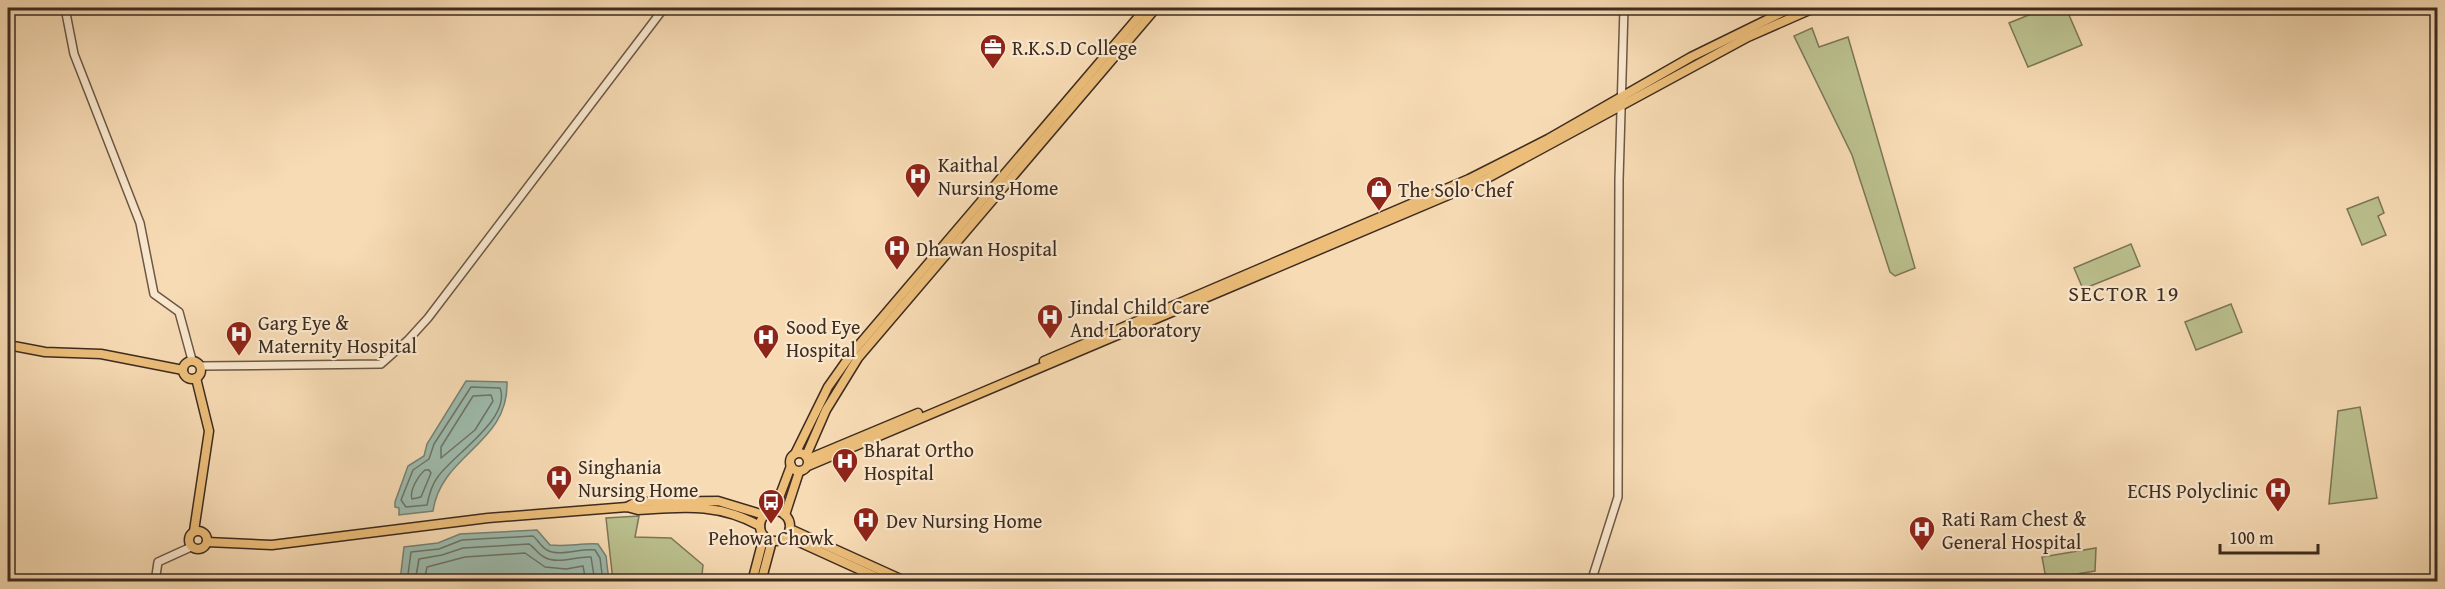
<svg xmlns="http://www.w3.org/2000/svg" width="2445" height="589" viewBox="0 0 2445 589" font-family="'Gentium Book Plus',serif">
<rect width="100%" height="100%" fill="#f7dbb4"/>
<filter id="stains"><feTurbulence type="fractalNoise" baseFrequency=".00333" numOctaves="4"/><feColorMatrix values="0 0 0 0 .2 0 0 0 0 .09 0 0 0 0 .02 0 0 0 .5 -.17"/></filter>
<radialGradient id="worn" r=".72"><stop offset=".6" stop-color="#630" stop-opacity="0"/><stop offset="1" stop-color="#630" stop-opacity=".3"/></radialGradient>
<!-- green -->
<g fill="#bbc08e" stroke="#7c7657" stroke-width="1.5">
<polygon points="2046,8 2066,8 2082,45 2028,67 2009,23"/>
<polygon points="1812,28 1819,47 1848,37 1915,268 1895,276 1890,272 1852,155 1794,36"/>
<polygon points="2378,197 2384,213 2378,216 2386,235 2362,245 2347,209"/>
<polygon points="2131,244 2140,266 2083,289 2074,268"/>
<polygon points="2231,304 2242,332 2196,350 2185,322"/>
<polygon points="2360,407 2377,498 2329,504 2338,411"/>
<polygon points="639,516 635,537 671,538 703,565 702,575 715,581 613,581 606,518"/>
<polygon points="2096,548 2095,571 2046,579 2042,557"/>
</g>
<!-- water -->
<g fill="#9dbbad" stroke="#778275" stroke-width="1.5">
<path d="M466,381L507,382C509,444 441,454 433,511L399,515V508L395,507V502L408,466L424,456L427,444Z"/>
<path d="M537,530L550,545C567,547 581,543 598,544L606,556L609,581H400L404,547L438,543L460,534Z"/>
</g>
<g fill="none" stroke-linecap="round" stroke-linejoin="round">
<!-- shore -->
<g stroke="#6e7466" stroke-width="1.5">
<path d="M471,387L500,388C512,419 451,456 437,478C431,486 429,495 427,505L406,507L401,500L413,470L429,459L434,444Z"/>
<polygon points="473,396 491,395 493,401 475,430 441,458 441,447"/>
<path d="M425,470H429L431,473L421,497L412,499C409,491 418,476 425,470Z"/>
<path d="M407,582L411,552L439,549L462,540L533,536C538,540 541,547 547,550C558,557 581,548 595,550L600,558L603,582"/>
<path d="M415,582L419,559L442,555L463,548L529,544C534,547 538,554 544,557C558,565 575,556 591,557L595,582"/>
<polyline points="424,582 427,567 465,557 525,553 545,567 566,569 583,566 586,582"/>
</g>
<!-- minor casing -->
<g stroke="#6c5845" stroke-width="10">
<g id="minor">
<polyline points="65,8 74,54 140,223 154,294 179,312 192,360"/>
<polyline points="201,366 381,364 408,340 428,318 664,8"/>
<polyline points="155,582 158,562 191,547"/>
<polyline points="1591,582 1618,497 1619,180 1624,8"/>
</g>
</g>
<!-- major casing -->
<g stroke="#3e2c20" stroke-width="11">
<g id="major">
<polyline points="8,345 45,352 101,354 183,370"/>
<circle cx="192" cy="370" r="9"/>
<polyline points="1044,361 1469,179 1548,139 1691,57 1791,8"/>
<circle cx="799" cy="462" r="9"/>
<polyline points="795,454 828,387 852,353 1146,8"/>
<polyline points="806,456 826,410 858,358 1156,8"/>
<polyline points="808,459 918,413"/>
<polyline points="808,466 1484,180 1748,37 1814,8"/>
<polyline points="627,507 636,502 718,501 764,515"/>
<circle cx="775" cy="526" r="15"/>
<polyline points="774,511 791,466"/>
<polyline points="785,515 799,472"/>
<polyline points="790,529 907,582"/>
<circle cx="198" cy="540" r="9"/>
<polyline points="194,531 209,431 196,378"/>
<polyline points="786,536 887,582"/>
<path d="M207,542L272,545L488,518L627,507L638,510C684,507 718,503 760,526"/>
<polyline points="752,582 764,536"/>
<polyline points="761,582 772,541"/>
</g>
</g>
<!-- minor -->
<use href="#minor" stroke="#fae8ce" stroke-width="7"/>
<!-- major -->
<use href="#major" stroke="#ecbe7a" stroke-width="8"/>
</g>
<!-- icons -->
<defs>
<g id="office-pin" transform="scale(1.35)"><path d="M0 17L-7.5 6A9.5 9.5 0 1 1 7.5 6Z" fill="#8f2418" stroke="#fae8ce"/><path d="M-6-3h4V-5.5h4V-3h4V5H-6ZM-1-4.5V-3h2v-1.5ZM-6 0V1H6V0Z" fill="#fff"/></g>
<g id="hospital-pin" transform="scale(1.35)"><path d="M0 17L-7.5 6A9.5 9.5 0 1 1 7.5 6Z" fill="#8f2418" stroke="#fae8ce"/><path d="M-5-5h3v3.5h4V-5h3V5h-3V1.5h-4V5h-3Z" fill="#fff"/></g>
<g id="shop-pin" transform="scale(1.35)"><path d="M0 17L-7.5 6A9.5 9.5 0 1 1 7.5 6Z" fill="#8f2418" stroke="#fae8ce"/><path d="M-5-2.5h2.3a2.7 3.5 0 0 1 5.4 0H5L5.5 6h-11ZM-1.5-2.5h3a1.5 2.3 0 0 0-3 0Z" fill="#fff"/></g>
<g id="bus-pin" transform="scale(1.35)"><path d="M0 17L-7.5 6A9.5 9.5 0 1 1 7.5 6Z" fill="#8f2418" stroke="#fae8ce"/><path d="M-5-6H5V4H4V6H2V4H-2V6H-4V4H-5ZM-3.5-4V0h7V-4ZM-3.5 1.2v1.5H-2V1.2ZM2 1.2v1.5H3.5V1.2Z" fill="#fff"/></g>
</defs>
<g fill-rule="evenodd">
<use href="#office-pin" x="993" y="47"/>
<use href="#hospital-pin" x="918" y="176"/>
<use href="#shop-pin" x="1379" y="189"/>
<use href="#hospital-pin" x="897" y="248"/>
<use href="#hospital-pin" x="1050" y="317"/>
<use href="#hospital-pin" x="239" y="334"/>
<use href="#hospital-pin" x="766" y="337"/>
<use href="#hospital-pin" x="845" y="461"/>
<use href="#hospital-pin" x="559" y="478"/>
<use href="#hospital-pin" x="2278" y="490"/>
<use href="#bus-pin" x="771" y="502"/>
<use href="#hospital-pin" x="866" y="520"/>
<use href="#hospital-pin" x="1922" y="529"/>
</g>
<g text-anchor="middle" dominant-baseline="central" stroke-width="4.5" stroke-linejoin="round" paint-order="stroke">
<!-- poi labels -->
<g font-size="20" fill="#3e2c20" stroke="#fae8ce" text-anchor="start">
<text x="1012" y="47">R.K.S.D College</text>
<text x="938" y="164">Kaithal<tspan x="938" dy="23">Nursing Home</tspan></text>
<text x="1398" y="189">The Solo Chef</text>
<text x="916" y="248">Dhawan Hospital</text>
<text x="1070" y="306">Jindal Child Care<tspan x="1070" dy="23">And Laboratory</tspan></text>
<text x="258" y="322">Garg Eye &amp;<tspan x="258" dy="23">Maternity Hospital</tspan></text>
<text x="786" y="326">Sood Eye<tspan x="786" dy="23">Hospital</tspan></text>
<text x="864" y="449">Bharat Ortho<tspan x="864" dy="23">Hospital</tspan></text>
<text x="578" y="466">Singhania<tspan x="578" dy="23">Nursing Home</tspan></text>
<text x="2258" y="490" text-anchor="end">ECHS Polyclinic</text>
<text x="1942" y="518">Rati Ram Chest &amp;<tspan x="1942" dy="23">General Hospital</tspan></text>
<text x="886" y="520">Dev Nursing Home</text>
<text x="771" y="537" text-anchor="middle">Pehowa Chowk</text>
</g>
<!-- quarter labels -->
<g font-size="22" letter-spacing="1.5" fill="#3e2c20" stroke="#fae8ce">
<text x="2124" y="293">SECTOR 19</text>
</g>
</g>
<!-- margin -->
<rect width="2445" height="589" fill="none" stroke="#f7dbb4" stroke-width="30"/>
<rect x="9" y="9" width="2427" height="571" fill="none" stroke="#3e2c20" stroke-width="3"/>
<rect x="15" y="15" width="2415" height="559" fill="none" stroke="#3e2c20" stroke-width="1.5"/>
<!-- scale -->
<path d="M2220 544v9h98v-9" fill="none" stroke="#3e2c20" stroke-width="3"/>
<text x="2229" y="544" font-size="18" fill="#3e2c20" stroke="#fae8ce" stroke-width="4.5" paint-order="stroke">100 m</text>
<rect width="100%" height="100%" filter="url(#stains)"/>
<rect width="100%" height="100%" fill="url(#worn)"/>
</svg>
